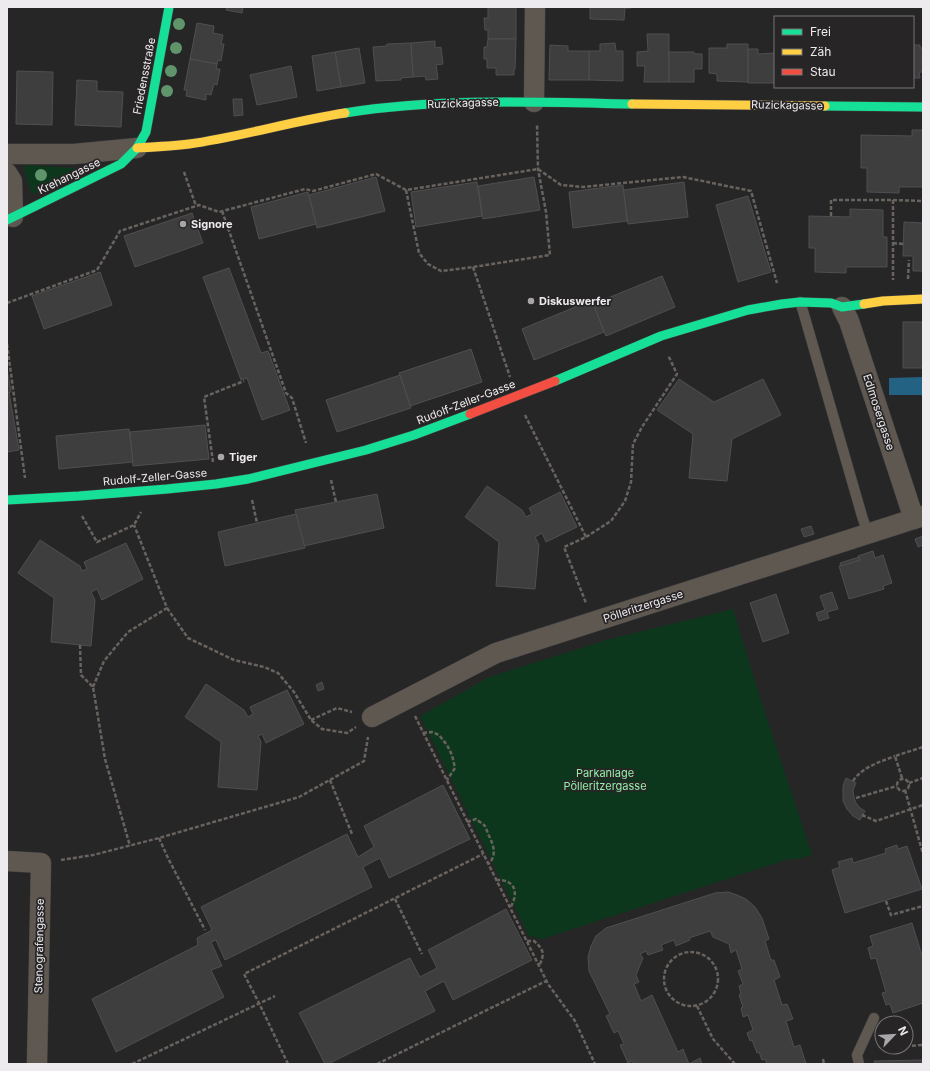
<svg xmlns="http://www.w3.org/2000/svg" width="930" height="1071" viewBox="0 0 930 1071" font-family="Inter,sans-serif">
<rect width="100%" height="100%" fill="#272627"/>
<!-- green -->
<g fill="#0d371c">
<polygon points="27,165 72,168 75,169 76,172 74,174 33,194 31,192 24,169 25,166"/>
<polygon points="733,609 758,691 812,855 793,860 792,858 542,939 529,936 420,716 489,677 610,639"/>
</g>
<!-- water -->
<polygon fill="#236282" points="923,377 923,395 889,395 889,378"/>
<!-- building -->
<g fill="#3f3e3f" stroke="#4f4e50">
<polygon points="227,7 243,7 242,13 226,10"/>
<polygon points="488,7 516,7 516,39 488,39 488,30 485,30 484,18 488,18"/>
<polygon points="590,7 631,7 631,8 625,8 624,20 590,19"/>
<polygon points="197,23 214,26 213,33 223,35 221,44 224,44 221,61 218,60 217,64 190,59"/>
<polygon points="647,34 669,34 669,82 644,82 645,66 637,66 637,52 648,51"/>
<polygon points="488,39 516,39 515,69 514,69 514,75 496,75 496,68 487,68 487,59 484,59 484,47 487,47"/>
<polygon points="435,41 435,48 441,47 443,64 436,65 438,79 426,80 425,76 413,77 411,43"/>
<polygon points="411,43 413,77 401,78 401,80 376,81 373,47 387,46 387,44"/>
<polygon points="615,43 616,51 623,51 623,81 589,80 589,51 600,51 600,44"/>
<polygon points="727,44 748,44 748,82 717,81 717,74 709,73 709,48 727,48"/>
<polygon points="550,45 568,46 568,51 589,51 589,80 549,80"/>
<polygon points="913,45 920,45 920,48 923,48 923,72 919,72 920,78 913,78"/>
<polygon points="359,48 365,83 341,87 335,52"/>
<polygon points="748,49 758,49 758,54 775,53 775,83 748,83"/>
<polygon points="335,52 341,87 317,91 312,56"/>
<polygon points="669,52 694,52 694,54 702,54 702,69 694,69 694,82 669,82"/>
<polygon points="190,59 217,64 216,69 220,69 217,85 214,84 211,95 206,94 206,100 186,96 187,90 184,90"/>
<polygon points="291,66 297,97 257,105 250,75"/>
<polygon points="17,71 53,72 52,125 16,124"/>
<polygon points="77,80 97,81 97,91 123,92 121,127 75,125"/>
<polygon points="233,99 242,99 243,115 234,116"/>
<polygon points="912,130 923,130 923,187 899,187 899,193 867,192 867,168 861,168 861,135 912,136"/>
<polygon points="376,177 385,211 317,228 309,195"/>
<polygon points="534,177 540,210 483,219 478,186"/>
<polygon points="477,182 482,216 416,227 411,192"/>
<polygon points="684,182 688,217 628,224 623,190"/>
<polygon points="623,185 627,221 573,228 569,192"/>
<polygon points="308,192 316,224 259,239 251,207"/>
<polygon points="748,196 771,272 738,282 716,205"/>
<polygon points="850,209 883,210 883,237 887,237 887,267 846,267 846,273 815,272 815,248 809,248 809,216 850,217"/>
<polygon points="192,213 203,243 135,267 124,236"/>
<polygon points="904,222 923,223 923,271 913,271 913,256 903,256"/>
<polygon points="229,268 261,353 268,351 290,410 262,420 247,378 241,380 203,277"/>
<polygon points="100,272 112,305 44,329 32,296"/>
<polygon points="662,276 675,307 606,336 593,304"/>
<polygon points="592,300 604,332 534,360 522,329"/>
<rect x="903" y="322" width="20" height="46"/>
<polygon points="471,349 482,382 410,406 399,373"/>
<polygon points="7,368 11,392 7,393"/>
<polygon points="400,375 411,408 337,432 326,400"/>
<polygon points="679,379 714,402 763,379 781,415 732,439 727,481 689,478 693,434 657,410"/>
<polygon points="9,392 19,450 7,452 7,393"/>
<polygon points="205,425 209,459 133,466 130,432"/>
<polygon points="129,429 133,462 59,469 56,436"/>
<polygon points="487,486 522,510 526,517 532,514 529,508 560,492 577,527 546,542 542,533 535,537 539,545 535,589 496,586 499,542 465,517"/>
<polygon points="377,494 384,528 304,546 295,510"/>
<polygon points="296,514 305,548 225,566 218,532"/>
<polygon points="811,526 814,534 804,537 801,529"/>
<polygon points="923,536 923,545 918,547 915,539"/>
<polygon points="40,540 80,566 82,571 87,569 84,562 126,543 143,579 102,600 97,589 91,592 95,600 91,646 51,642 54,598 18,573"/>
<polygon points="873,551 875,558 883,555 892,583 883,586 884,589 849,599 839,566 860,560 858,556"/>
<polygon points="859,557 860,560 841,566 840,563"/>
<polygon points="832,592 838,609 827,612 829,618 819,621 816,613 825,610 820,596"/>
<polygon points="776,594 789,633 763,642 750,603"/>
<polygon points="322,682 324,689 318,691 316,685"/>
<polygon points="206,684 244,710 248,717 253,714 250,707 287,690 304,724 266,743 262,734 258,736 261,742 257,790 218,787 221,742 185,717"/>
<polygon points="846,778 856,783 853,790 854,798 856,803 860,808 865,811 860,820 853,816 847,809 843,801 843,786"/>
<polygon points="443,785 470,839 389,878 380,858 363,867 372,887 225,960 216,940 211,942 222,966 211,970 224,997 116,1052 92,999 198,945 197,938 212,930 201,907 347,834 358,857 374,847 364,826"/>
<polygon points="897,845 898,849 907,846 922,889 845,913 832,870 840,867 838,862 852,858 853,863 886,853 885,849"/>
<polygon points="728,892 737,895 746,899 755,907 762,918 769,939 765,941 771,960 774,960 780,977 774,980 782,1005 787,1004 793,1019 786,1021 794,1047 800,1045 806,1064 767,1064 765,1059 762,1060 759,1052 757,1053 752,1040 750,1041 747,1033 753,1030 748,1015 743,1017 741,1008 743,1007 739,995 741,994 739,986 743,984 738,971 742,969 736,950 731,953 729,944 713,937 710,931 689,938 690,940 676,946 674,940 661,945 663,950 648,955 646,951 640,954 643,958 636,975 639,982 634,984 641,1001 652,995 678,1052 683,1049 689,1064 700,1058 702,1064 634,1064 632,1061 628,1063 620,1045 624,1044 618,1031 614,1033 606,1016 610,1014 589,971 588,957 591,946 596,936 606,928 715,893"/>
<polygon points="506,909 532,960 453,1000 444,981 425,991 435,1011 328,1064 325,1064 299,1013 410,958 420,977 437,968 428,950"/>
<polygon points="912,923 923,959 923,1003 893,1013 890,1004 886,1005 882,993 886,992 876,958 871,959 868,948 873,946 870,936"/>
<polygon points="923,1060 923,1064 875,1064 874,1061"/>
</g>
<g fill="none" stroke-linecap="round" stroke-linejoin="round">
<!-- lane casing -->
<g stroke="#434243" stroke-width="11">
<g id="lane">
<polyline points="800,302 803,311 862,516 868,534"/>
<polyline points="859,1064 857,1055 874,1018"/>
</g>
</g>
<!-- street casing -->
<g stroke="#434243" stroke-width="21">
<g id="street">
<polyline points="534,102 535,7"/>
<polyline points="7,154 74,154 137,148"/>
<polyline points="7,173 12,181 13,217"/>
<polyline points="842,307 849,321 914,519"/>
<polyline points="372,717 496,653 923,516"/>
<polyline points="7,861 41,863 37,1064"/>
</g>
</g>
<!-- fast casing -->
<g stroke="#434243" stroke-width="10">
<g id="fast">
<polyline points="825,106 923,107"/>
<path d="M345,113C440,98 536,102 632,104"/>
<polyline points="7,220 121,164 137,148 146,132 169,7"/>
<polyline points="555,381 661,336 748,310 782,304 800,302 831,303 842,307 864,304"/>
<polyline points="7,500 79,496 167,489 216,484 248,479 366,450 414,435 470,414"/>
</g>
</g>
<!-- slow casing -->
<g stroke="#434243" stroke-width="10">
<g id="slow">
<polyline points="632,104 825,106"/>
<path d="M137,148C154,147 172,146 189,144C241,137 292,121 345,113"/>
<polyline points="864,304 883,301 923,299"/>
</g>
</g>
<!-- jam casing -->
<g stroke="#434243" stroke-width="10">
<polyline id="jam" points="470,414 555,381"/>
</g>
<!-- path -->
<g stroke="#68635e" stroke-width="2.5" stroke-dasharray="4 2" stroke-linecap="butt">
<polyline points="184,172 196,206"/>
<polyline points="406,190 419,253 428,264 441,271 473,267 550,255 546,212 538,169 537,124"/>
<polyline points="893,200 923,201"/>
<polyline points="222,211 286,393 292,398 306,443"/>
<polyline points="831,216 831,200 893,200 893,280"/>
<polyline points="893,243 903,244"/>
<polyline points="473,267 510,377"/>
<polyline points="908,279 909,260"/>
<polyline points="7,303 97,270 120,231 199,205 219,212 305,189 313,191 376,174 406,190 538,169 561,185 583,187 683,177 751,191 777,283"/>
<polyline points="7,344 25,478"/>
<polyline points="525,415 586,537 564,547 586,603"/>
<polyline points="213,462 204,397 244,381"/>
<polyline points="331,480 336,502"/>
<polyline points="252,500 257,523"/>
<polyline points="82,516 97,542 134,525 141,512"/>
<polyline points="586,537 611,521 625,501 631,482 633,444 642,427 677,374 668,355"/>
<polyline points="167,608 188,638 234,660 264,667 278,673 294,692 311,720 322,729 347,733 356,727"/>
<polyline points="80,645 81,675 93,687 105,759 130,846"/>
<polyline points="93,687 104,661 128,632 167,608 134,525"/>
<polyline points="415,716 548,984 575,1021 595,1064"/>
<polyline points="311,720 337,708 352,712"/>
<polyline points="423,733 432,732 439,735 447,745 452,755 455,768 447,780"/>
<polyline points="902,778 895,756 923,747"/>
<circle cx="903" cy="785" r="6"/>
<polyline points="330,780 352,834"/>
<path d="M853,781C862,767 880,762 895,756"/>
<polyline points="909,783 923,778"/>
<polyline points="905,790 923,854"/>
<polyline points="856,798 897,786"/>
<polyline points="862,815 876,821 923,805"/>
<path d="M467,822L476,819C478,821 482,823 484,825C486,827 487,831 488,834C493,843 498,856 488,864"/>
<polyline points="159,838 168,858 205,930"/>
<polyline points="61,860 93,855 159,838 299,797 364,761 368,737"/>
<path d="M496,880C516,879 519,894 510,908"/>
<polyline points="395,899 422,954"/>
<polyline points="886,901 891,915 923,906"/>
<path d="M527,941H534C544,950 545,954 539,966"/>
<circle cx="691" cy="979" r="27"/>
<polyline points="697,1006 713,1039 735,1064"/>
<polyline points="906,1046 923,1045"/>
<polyline points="823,1059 824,1064"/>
<polyline points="132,1064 275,996"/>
<polyline points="288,1064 259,1003 244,974 483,854"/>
<polyline points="377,1064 546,981"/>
</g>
<!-- lane -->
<use href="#lane" stroke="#5e5851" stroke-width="10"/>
<!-- street -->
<use href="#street" stroke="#5e5851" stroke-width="20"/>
<!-- fast -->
<use href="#fast" stroke="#16e098" stroke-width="9"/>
<!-- slow -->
<use href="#slow" stroke="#ffcf43" stroke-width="9"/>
<!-- jam -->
<use href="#jam" stroke="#f24e42" stroke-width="9"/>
</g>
<!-- trees -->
<g fill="#60956c">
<circle cx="179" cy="24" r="6"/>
<circle cx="176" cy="48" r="6"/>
<circle cx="171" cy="71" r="6"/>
<circle cx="167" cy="91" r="6"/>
<circle cx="41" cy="175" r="6"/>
</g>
<!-- markers -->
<g fill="#a8a6a8" stroke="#282527" stroke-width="1.5">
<circle cx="183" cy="224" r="4"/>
<circle cx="531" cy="301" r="4"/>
<circle cx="221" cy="457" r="4"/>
</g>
<g text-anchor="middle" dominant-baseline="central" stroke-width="3.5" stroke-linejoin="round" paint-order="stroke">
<!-- street labels -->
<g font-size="11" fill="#edebed" stroke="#282527">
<text transform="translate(144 76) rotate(-79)">Friedensstraße</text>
<text transform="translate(463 103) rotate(-2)">Ruzickagasse</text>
<text transform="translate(787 105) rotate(1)">Ruzickagasse</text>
<text transform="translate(69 176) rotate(-26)">Krehangasse</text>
<text transform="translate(466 402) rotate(-21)">Rudolf-Zeller-Gasse</text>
<text transform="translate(879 412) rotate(72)">Edlmosergasse</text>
<text transform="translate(155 477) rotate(-5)">Rudolf-Zeller-Gasse</text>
<text transform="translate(643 606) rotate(-18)">Pölleritzergasse</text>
<text transform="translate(39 946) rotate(-89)">Stenografengasse</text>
</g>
<!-- poi labels -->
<g font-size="11" font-weight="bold" fill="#edebed" stroke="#282527" text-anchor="start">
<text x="191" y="224">Signore</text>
<text x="539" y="301">Diskuswerfer</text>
<text x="229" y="457">Tiger</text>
</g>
<!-- park labels -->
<g font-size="11" fill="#8eefa5" stroke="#282527">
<text x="605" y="773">Parkanlage<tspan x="605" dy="13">Pölleritzergasse</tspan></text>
</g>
</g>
<!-- border -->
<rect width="930" height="1071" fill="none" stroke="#edebed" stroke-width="16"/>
<!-- legend -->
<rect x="774" y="16" width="140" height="72" fill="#282527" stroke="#777476"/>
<rect x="782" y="29" width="20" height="6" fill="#16e098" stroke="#777476"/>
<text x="810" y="36" font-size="12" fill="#edebed">Frei</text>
<rect x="782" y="49" width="20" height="6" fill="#ffcf43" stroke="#777476"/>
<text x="810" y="56" font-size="12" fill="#edebed">Zäh</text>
<rect x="782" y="69" width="20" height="6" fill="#f24e42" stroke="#777476"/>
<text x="810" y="76" font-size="12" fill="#edebed">Stau</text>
<!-- north arrow -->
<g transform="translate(894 1035) rotate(65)"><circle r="19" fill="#282527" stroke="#777476"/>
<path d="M0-3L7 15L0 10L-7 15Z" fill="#a8a6a8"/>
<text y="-6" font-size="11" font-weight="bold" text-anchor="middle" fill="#edebed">N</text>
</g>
</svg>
